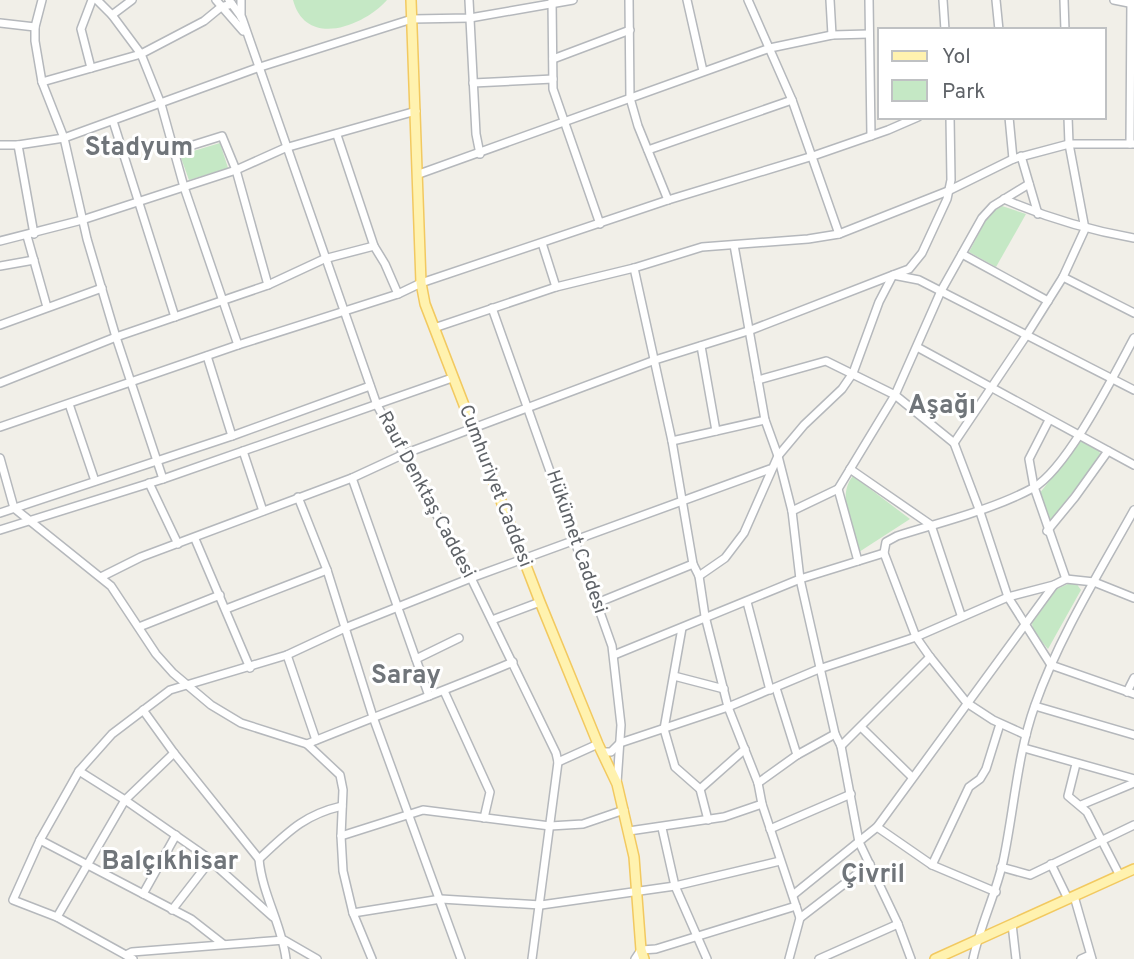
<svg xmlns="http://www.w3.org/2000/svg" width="1134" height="959" viewBox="0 0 1134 959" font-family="Overpass,sans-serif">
<rect width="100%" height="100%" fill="#f1efe8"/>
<!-- green -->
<g fill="#c5e8c5">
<path d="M293,0H387C364,26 306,49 293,0Z"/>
<polygon points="220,143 228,168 189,180 180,155"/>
<polygon points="1002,206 1026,214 996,267 969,252 989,214"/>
<polygon points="1081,441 1099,451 1101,456 1050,521 1039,494"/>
<path d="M853,476L910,519L859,552C853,531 836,495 853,476Z"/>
<polygon points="1070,583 1076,583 1081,590 1048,649 1033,631 1032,623 1057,589"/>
</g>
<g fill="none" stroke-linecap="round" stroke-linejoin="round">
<!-- minor casing -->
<g stroke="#b5b8bc" stroke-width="10">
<g id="minor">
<polyline points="42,0 35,27 35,41 42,82 64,138 87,239 116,337 163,479"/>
<polyline points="97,0 112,15 141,54 161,104 184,187 238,345"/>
<polyline points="216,0 243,31"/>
<polyline points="229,0 242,18 377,405 471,578 556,753 558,762 532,959"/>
<polyline points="241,0 241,17"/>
<polyline points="469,0 476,134 480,154"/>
<polyline points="552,0 553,89 600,224"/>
<polyline points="629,0 630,98 638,126 668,200"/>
<polyline points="687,0 703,71"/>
<polyline points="748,0 792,100 839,234"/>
<polyline points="830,0 832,35"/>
<polyline points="869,0 871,136"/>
<polyline points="943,0 945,30"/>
<polyline points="996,0 999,30"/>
<polyline points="1064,0 1065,30"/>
<polyline points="1114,0 1134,4"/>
<polyline points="112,15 132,0"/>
<polyline points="0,23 35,27"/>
<polyline points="553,59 630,30"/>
<polyline points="91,68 81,29 92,0"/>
<polyline points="42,82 141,54 204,21 221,7 232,4"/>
<polyline points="473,83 553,79"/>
<polyline points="1009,117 1013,159"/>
<polyline points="113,121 175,317"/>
<polyline points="337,135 374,246 385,264 398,294"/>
<polyline points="1130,144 1131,0"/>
<polyline points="0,145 18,145 64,138 257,68 412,19 470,18 573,0"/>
<polyline points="18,145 34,234"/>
<polyline points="648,150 792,100"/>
<polyline points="174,151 222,136 236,170 268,285"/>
<polyline points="1021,156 1038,214"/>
<polyline points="419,174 770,48 832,35 869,34"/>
<path d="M1004,199C1047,218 1088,230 1134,238"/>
<polyline points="27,236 47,307"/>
<polyline points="0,241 82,220 236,170 285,148 416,111"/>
<polyline points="542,243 556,287"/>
<polyline points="734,245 765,420 778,456 792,511 800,579 835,734 841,746 859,842 898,924 911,959"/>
<polyline points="962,254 1048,301"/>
<polyline points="0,266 34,260"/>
<polyline points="634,268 672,441 693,564 699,576 705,616 728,707 758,783 762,804 800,918 789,959"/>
<polyline points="1063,277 1134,313"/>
<polyline points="492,308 612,646 621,725 617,783"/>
<polyline points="0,325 102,288"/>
<polyline points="434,328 556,287 634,268 702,247 808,239 839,234 948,191 1013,159 1069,144 1134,144"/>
<polyline points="701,346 716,431"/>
<polyline points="917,347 1134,465"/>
<polyline points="207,356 232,436"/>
<polyline points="758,380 826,361 895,395 954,443 979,509 1008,597 1051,665 1134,694"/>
<polyline points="0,383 116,337 268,285 324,259 374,246"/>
<polyline points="69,404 95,481"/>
<polyline points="1049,420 1029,459 1034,487 1066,579"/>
<polyline points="0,427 238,345 398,294 421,283 668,200 813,156 888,130 918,117"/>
<polyline points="672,441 765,420"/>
<polyline points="954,443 1026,336 1063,277 1085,229 1069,144 1068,117"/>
<polyline points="243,451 263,511"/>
<polyline points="0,458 14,508 111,586 156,654 173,673 211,705 241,723 307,744 340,775 343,790 341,836 343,871 353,913 372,959"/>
<polyline points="850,469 931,525 961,615"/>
<polyline points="352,478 429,696"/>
<polyline points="149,483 178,544"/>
<polyline points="298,497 327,570 373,717 461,959"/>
<polyline points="792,511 838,489"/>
<polyline points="0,513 232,436 370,386"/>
<polyline points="0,530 163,479 452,378"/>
<polyline points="1047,531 1075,497 1108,451"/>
<polyline points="195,539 250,668"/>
<polyline points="858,561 838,489 895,395 941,291 982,218 993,206 1029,184"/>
<polyline points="699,576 725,558 744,533 778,456 804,425 842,389 853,373 879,302 893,275 909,269 922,253 947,199 951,180 950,117"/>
<polyline points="101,577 141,557 352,478 404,454 655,360 751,330 893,275 919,280 1134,390"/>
<polyline points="747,602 770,690"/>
<polyline points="597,603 693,564"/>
<polyline points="226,609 327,570"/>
<polyline points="492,620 540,602"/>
<polyline points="139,627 220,595"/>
<polyline points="682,628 664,729 675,767 700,789 708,820"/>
<polyline points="287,655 316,740"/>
<polyline points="614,655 800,579 884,553"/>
<polyline points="416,659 459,638"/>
<polyline points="674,676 724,689"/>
<polyline points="776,688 797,755"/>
<polyline points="444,691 490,792 484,818"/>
<polyline points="1127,692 1134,678"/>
<polyline points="1035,706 1134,735"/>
<path d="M143,710L174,753L259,859C262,894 282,925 286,959"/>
<polyline points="862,728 912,777"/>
<path d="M1026,735L993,720L967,703L930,657L916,637L884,553L886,542L897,536C941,522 992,510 1033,488C1067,469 1114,375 1134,338"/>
<path d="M307,744C375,716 445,691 513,662"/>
<polyline points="841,746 930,657"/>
<polyline points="1024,748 1134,779"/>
<polyline points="603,752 611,752 620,743 728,707 819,669 916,637 1008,597 1054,585 1066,579 1094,582 1134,598"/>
<polyline points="558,762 598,744"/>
<polyline points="1076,764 1068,796 1087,812 1120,876"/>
<polyline points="79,771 125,800 204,855 273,917"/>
<polyline points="758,783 797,755 835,734"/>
<polyline points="700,789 745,749"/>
<polyline points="1081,805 1134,783"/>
<polyline points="877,827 932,865 996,892"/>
<polyline points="662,828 675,886 707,959"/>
<polyline points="770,829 851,794"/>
<polyline points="629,831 724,817 762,804"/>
<polyline points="341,836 423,810 550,826 583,824 624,810"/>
<polyline points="40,840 191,919 223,944"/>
<path d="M259,859C287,833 303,815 342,806"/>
<polyline points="1051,864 1068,899"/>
<polyline points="932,865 969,787 980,779 986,769 1000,724"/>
<polyline points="1001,867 1030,875 1134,825"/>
<polyline points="143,894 176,835"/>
<polyline points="793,895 877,827 1054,585"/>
<polyline points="1074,896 1092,959"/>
<polyline points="172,910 210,861"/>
<polyline points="353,913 441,899 541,905 675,886 780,861"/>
<polyline points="57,917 125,800 174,753"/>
<polyline points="800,918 870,864"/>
<polyline points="1012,924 1016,959"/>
<polyline points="126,955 132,952 284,940 317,959"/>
<polyline points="133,959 57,917 13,900 40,840 79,771 112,734 170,690 287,655 345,628 471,578 770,469"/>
<polyline points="635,959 641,950 656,949 796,906"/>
<polyline points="819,959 898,924"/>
<path d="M973,959C980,926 995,896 1003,862C1014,811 1017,755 1035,705C1059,637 1099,573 1134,510"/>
<polyline points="1081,959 1090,955"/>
</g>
</g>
<!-- major casing -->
<g stroke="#f2c960" stroke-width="12">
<g id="major">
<polyline points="411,0 421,283 425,304 540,602 598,744 617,784 634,857 641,950 644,959"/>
<polyline points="935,959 1134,869"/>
</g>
</g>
<!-- minor -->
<use href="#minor" stroke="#fff" stroke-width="7"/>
<!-- major -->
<use href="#major" stroke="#fff2af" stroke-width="9"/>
</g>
<g text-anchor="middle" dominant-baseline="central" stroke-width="6" stroke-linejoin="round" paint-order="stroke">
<!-- street labels -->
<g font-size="19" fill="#5f6368" stroke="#fff">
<text transform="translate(495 486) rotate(69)">Cumhuriyet Caddesi</text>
<text transform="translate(426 495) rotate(62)">Rauf Denktaş Caddesi</text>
<text transform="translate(576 542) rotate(71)">Hükümet Caddesi</text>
</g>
<!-- district labels -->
<g font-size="26" font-weight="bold" fill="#70757a" stroke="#fff">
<text x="139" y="148">Stadyum</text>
<text x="942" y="406">Aşağı</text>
<text x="406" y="676">Saray</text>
<text x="170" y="862">Balçıkhisar</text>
<text x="873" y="875">Çivril</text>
</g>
</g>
<!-- legend -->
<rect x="878" y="28" width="228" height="91" fill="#ffffff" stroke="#bfc1c3" stroke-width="2"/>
<rect x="892" y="51" width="35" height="10" fill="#fff2af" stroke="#bfc1c3" stroke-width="2"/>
<text x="942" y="63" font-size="21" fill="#5f6368">Yol</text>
<rect x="892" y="80" width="35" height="21" fill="#c5e8c5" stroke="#bfc1c3" stroke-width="2"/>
<text x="942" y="98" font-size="21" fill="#5f6368">Park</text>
</svg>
